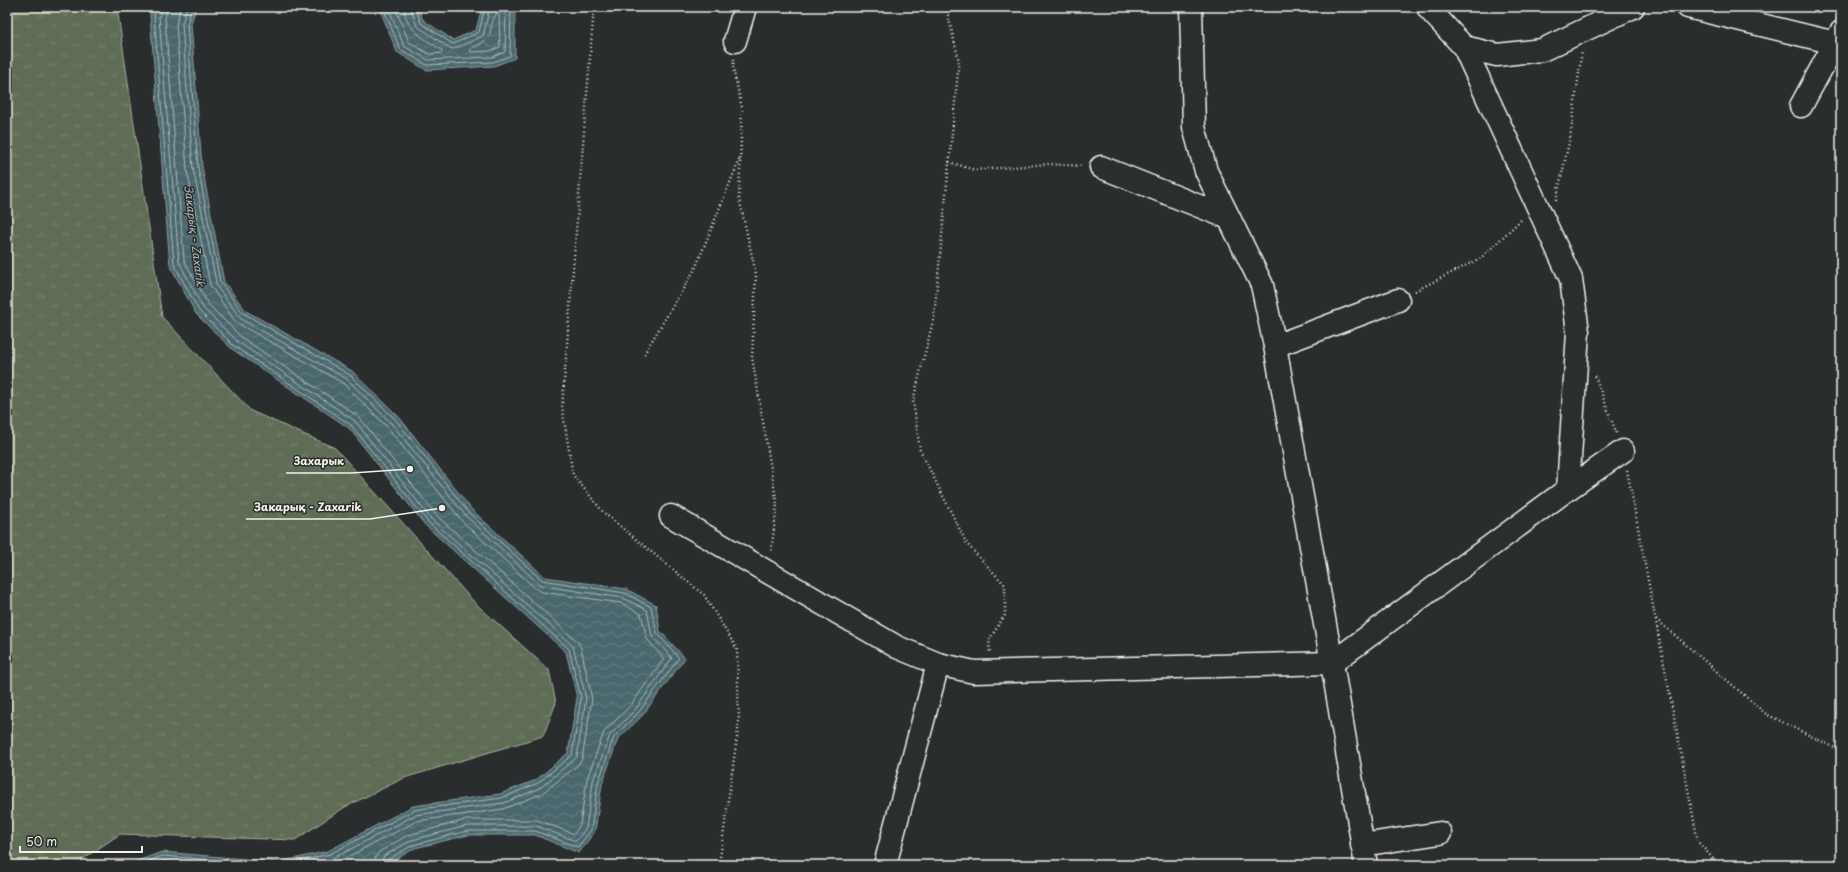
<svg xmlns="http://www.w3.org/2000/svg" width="1848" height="872" viewBox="0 0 1848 872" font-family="'Playpen Sans',sans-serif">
<defs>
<pattern id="grass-tufts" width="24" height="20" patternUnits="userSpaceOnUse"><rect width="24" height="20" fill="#5e6d56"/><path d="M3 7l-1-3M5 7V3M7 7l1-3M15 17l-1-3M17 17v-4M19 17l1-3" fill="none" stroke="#76826e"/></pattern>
<pattern id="water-waves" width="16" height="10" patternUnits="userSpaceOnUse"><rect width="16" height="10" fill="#4a676e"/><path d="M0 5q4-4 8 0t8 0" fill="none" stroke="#657d83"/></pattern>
</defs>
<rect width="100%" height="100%" fill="#2a2d2e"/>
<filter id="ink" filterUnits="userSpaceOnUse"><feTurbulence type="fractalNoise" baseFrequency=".025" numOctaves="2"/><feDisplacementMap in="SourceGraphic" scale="8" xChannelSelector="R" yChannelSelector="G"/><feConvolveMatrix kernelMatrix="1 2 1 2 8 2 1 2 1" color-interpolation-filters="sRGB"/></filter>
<g filter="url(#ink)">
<!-- grass -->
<polygon fill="url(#grass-tufts)" stroke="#a9af9f" points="7,7 117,7 162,317 251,411 335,448 475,603 549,670 556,703 543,736 404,778 345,807 295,840 120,834 74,865 7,865"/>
<!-- water -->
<g fill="url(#water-waves)" stroke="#8e9e9f">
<polygon points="153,7 196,7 191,24 202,167 224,282 246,311 352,371 399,417 472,510 545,577 626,589 656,605 660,631 685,658 642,716 618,739 602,784 595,831 579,853 535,835 468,835 415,848 386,865 126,865 162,852 280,862 328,851 413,806 500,794 536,780 568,753 577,698 566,652 425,525 349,428 232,349 196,314 170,265 150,15"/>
<polygon points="379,7 418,7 423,20 453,40 476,30 482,7 515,7 515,58 494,66 426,70 397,52"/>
</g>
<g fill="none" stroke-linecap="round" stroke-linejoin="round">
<!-- shore -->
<g stroke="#b0bab7" stroke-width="1">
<polyline points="157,7 154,16 174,264 199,311 234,346 351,425 428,522 569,649 581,698 572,755 538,783 502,798 414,810 330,854 283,865"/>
<polyline points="162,7 159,17 179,262 203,308 238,342 355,421 431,519 573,646 586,698 577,757 540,788 504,803 415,815 332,859 305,865"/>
<polyline points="168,7 165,18 184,260 208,304 241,337 359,417 436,515 578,642 581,648 592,699 582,759 578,765 541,794 503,809 417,821 332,865"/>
<polyline points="181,7 176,24 187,170 210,285 234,320 239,324 343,383 388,428 462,521 535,588 542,592 621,603 641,614 647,639 664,659 630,706 604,732 587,779 580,825 574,834 537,820 466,820 408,835 379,852 375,858 374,865"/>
<polyline points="187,7 182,24 193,168 217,287 241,319 347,379 392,424 466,516 539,584 544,586 623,598 647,610 652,636 672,658 635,710 610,735 593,781 586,828 576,841 536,826 467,826 412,840 384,856 380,865"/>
<polyline points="192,7 187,24 198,168 220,282 243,313 350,375 396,420 469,513 542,580 625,593 651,607 657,633 679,658 638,713 614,737 598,783 591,830 578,847 535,831 467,831 413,845 387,860 385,865"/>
<polyline points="383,7 400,49 427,65 493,62 510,56 511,7"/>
<polyline points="388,7 404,46 428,60 492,57 505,52 506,7"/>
<path d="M395,7L409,42L429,54L442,53V50C425,39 405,30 404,7"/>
<polyline points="410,7 417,26 448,47 453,49 483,36 490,7"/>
<polyline points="415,7 421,23 453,44 479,32 485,7"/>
<path d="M497,13L499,14L500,47L490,51L471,52L470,49C500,35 484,33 497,13Z"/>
<polyline points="137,865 163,856 272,865"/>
<polyline points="152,865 164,861 212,865"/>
</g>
<!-- minor casing -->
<g stroke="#f4f1e8" stroke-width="25">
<g id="minor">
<polyline points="1191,7 1194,127 1206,171 1262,285 1275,346 1332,663 1366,865"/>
<polyline points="1688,7 1835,43 1841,48"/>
<polyline points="1429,9 1464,47 1571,279 1578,332 1568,489"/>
<polyline points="735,41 745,7"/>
<polyline points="1464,47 1497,55 1542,50 1633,7"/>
<polyline points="1801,106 1841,32"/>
<polyline points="1101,167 1229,218"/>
<polyline points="1275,346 1398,300"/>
<polyline points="671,516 897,647 938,664 974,672 1332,663 1568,489 1623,451"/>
<polyline points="1362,845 1440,833"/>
<polyline points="885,865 938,664"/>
</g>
</g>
<!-- path -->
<g stroke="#f4f1e8" stroke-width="2.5" stroke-dasharray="1 3" stroke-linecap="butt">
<polyline points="594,7 562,407 573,475 604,513 704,595 737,649 739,723 719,865"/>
<polyline points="946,7 959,61 934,317 913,401 920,450 967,544 1005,585 1005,615 989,640 990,654"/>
<polyline points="734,59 733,68 742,108 739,198 756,274 752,357 777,504 771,553"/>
<polyline points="949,162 975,170 1049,164 1083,166"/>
<polyline points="1556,200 1570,138 1582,51"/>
<polyline points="1415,291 1481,258 1523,218"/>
<polyline points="644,354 695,269 740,158"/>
<polyline points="1595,376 1617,435"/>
<polyline points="1627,470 1698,842 1719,865"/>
<polyline points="1656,619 1766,714 1841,751"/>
</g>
<!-- minor -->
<use href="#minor" stroke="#2a2d2e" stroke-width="22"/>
</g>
</g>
<g text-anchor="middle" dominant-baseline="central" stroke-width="3" stroke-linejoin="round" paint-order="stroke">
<!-- water labels -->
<g font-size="11" font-style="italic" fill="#b0bab7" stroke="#2a2d2e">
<text transform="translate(195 236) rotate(83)">Закарық - Zaxarik</text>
</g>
</g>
<!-- callouts -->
<path fill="none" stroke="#f4f1e8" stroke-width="1.5" d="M410 469L352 473H286M442 508L370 519H246"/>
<g fill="#f4f1e8" stroke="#2a2d2e" stroke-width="1.5">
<circle cx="410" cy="469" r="4"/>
<circle cx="442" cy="508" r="4"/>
</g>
<g font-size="11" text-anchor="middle" font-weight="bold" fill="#f4f1e8" stroke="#2a2d2e" stroke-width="3" stroke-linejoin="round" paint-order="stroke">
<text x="319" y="465">Захарык</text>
<text x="308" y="511">Закарық - Zaxarik</text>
</g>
<!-- margin -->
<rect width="1848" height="872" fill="none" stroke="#2a2d2e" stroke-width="24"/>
<rect x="12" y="12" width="1824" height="848" fill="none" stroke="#f4f1e8" stroke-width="1.5" filter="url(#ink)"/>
<!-- scale -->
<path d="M20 846v6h122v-6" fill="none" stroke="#f4f1e8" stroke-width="2"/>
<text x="26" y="846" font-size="12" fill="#f4f1e8" stroke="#2a2d2e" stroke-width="3" paint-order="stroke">50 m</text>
</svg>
